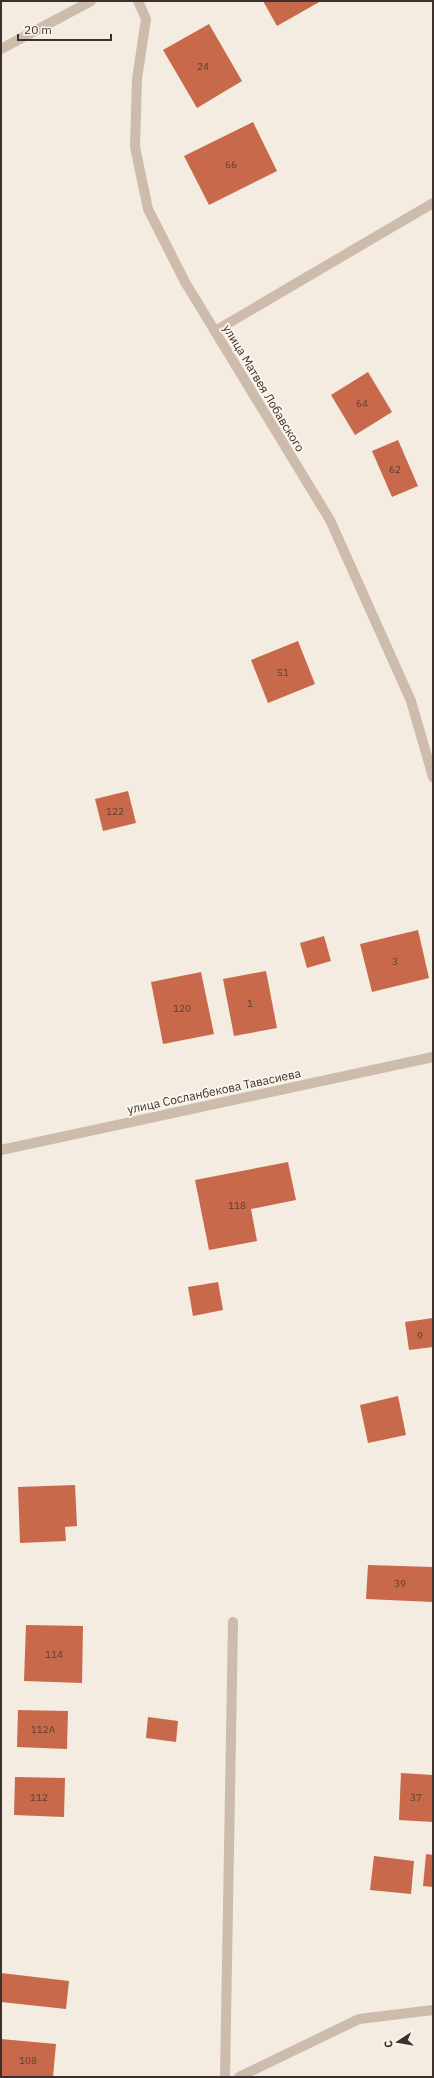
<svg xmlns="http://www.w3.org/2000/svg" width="434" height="2078" viewBox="0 0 434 2078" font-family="'IBM Plex Sans',sans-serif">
<rect width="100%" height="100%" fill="#f4ebe1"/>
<!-- building -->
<g fill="#c8694b">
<polygon points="263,1 321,1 277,26"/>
<polygon points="209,24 242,81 197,108 163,50"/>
<polygon points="253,122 277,171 209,205 184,156"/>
<polygon points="368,372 392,412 355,435 331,395"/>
<polygon points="398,440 418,486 392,497 372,451"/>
<polygon points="298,641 315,684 268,703 251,660"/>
<polygon points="128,791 136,823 103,831 95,799"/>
<polygon points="418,930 429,978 372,992 360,944"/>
<polygon points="324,936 331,961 307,968 300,943"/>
<polygon points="266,971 277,1028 234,1036 223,979"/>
<polygon points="201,972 214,1034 163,1044 151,982"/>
<polygon points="288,1162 296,1200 251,1209 257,1241 209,1250 195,1180"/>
<polygon points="218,1282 223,1310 193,1316 188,1287"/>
<polygon points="433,1318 433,1347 409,1350 405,1322"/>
<polygon points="398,1396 406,1435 368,1443 360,1405"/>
<polygon points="75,1485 77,1526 65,1527 66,1541 20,1543 18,1487"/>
<polygon points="368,1565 433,1567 433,1602 366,1599"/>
<polygon points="26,1625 83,1626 82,1683 24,1681"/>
<polygon points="18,1710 68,1711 67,1749 17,1747"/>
<polygon points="148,1717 178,1721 176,1742 146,1738"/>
<polygon points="401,1773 433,1775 433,1822 399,1820"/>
<polygon points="15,1777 65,1778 64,1817 14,1815"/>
<polygon points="426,1854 433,1855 433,1887 423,1886"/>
<polygon points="374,1856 414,1861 411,1894 370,1890"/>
<polygon points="1,1973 69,1981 66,2009 1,2002"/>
<polygon points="1,2039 56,2044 53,2077 1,2077"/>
</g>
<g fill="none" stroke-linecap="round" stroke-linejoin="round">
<!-- minor -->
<g stroke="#cdbbac" stroke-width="10">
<polyline points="138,1 146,19 137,79 135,147 148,209 185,282 330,520 411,701 433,777"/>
<polyline points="1,49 91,1"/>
<polyline points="215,331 433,203"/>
<polyline points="1,1150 433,1057"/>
<polyline points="225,2077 233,1622"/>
<polyline points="239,2077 359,2019 433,2010"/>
</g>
</g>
<g text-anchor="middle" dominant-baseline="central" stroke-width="4" stroke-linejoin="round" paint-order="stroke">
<!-- number labels -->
<g font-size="10" fill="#5e3e33">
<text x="203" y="66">24</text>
<text x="231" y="164">66</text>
<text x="362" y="403">64</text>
<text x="395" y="469">62</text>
<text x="283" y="672">51</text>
<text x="115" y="811">122</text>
<text x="395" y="961">3</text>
<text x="250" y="1003">1</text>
<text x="182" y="1008">120</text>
<text x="237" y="1205">118</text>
<text x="420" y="1335">9</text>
<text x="400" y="1583">39</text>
<text x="54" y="1654">114</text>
<text x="43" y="1729">112А</text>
<text x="39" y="1797">112</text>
<text x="416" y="1797">37</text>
<text x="28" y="2060">108</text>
</g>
<!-- street labels -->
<g font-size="12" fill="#3b302b" stroke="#fbf5ee">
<text transform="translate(264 388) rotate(59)">улица Матвея Лобавского</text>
<text transform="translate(214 1091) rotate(-12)">улица Сосланбекова Тавасиева</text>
</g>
</g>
<!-- border -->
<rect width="434" height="2078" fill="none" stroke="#3b302b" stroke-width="4"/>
<!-- north arrow -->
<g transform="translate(398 2042) rotate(258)" stroke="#fbf5ee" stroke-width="3" paint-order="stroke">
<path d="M0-3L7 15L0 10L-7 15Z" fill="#3b302b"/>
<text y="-6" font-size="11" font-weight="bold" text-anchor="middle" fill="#3b302b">С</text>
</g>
<!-- scale -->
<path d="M18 34v6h93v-6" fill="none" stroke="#3b302b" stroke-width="2"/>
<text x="24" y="34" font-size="12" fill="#3b302b" stroke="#fbf5ee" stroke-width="3" paint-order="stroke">20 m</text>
</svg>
